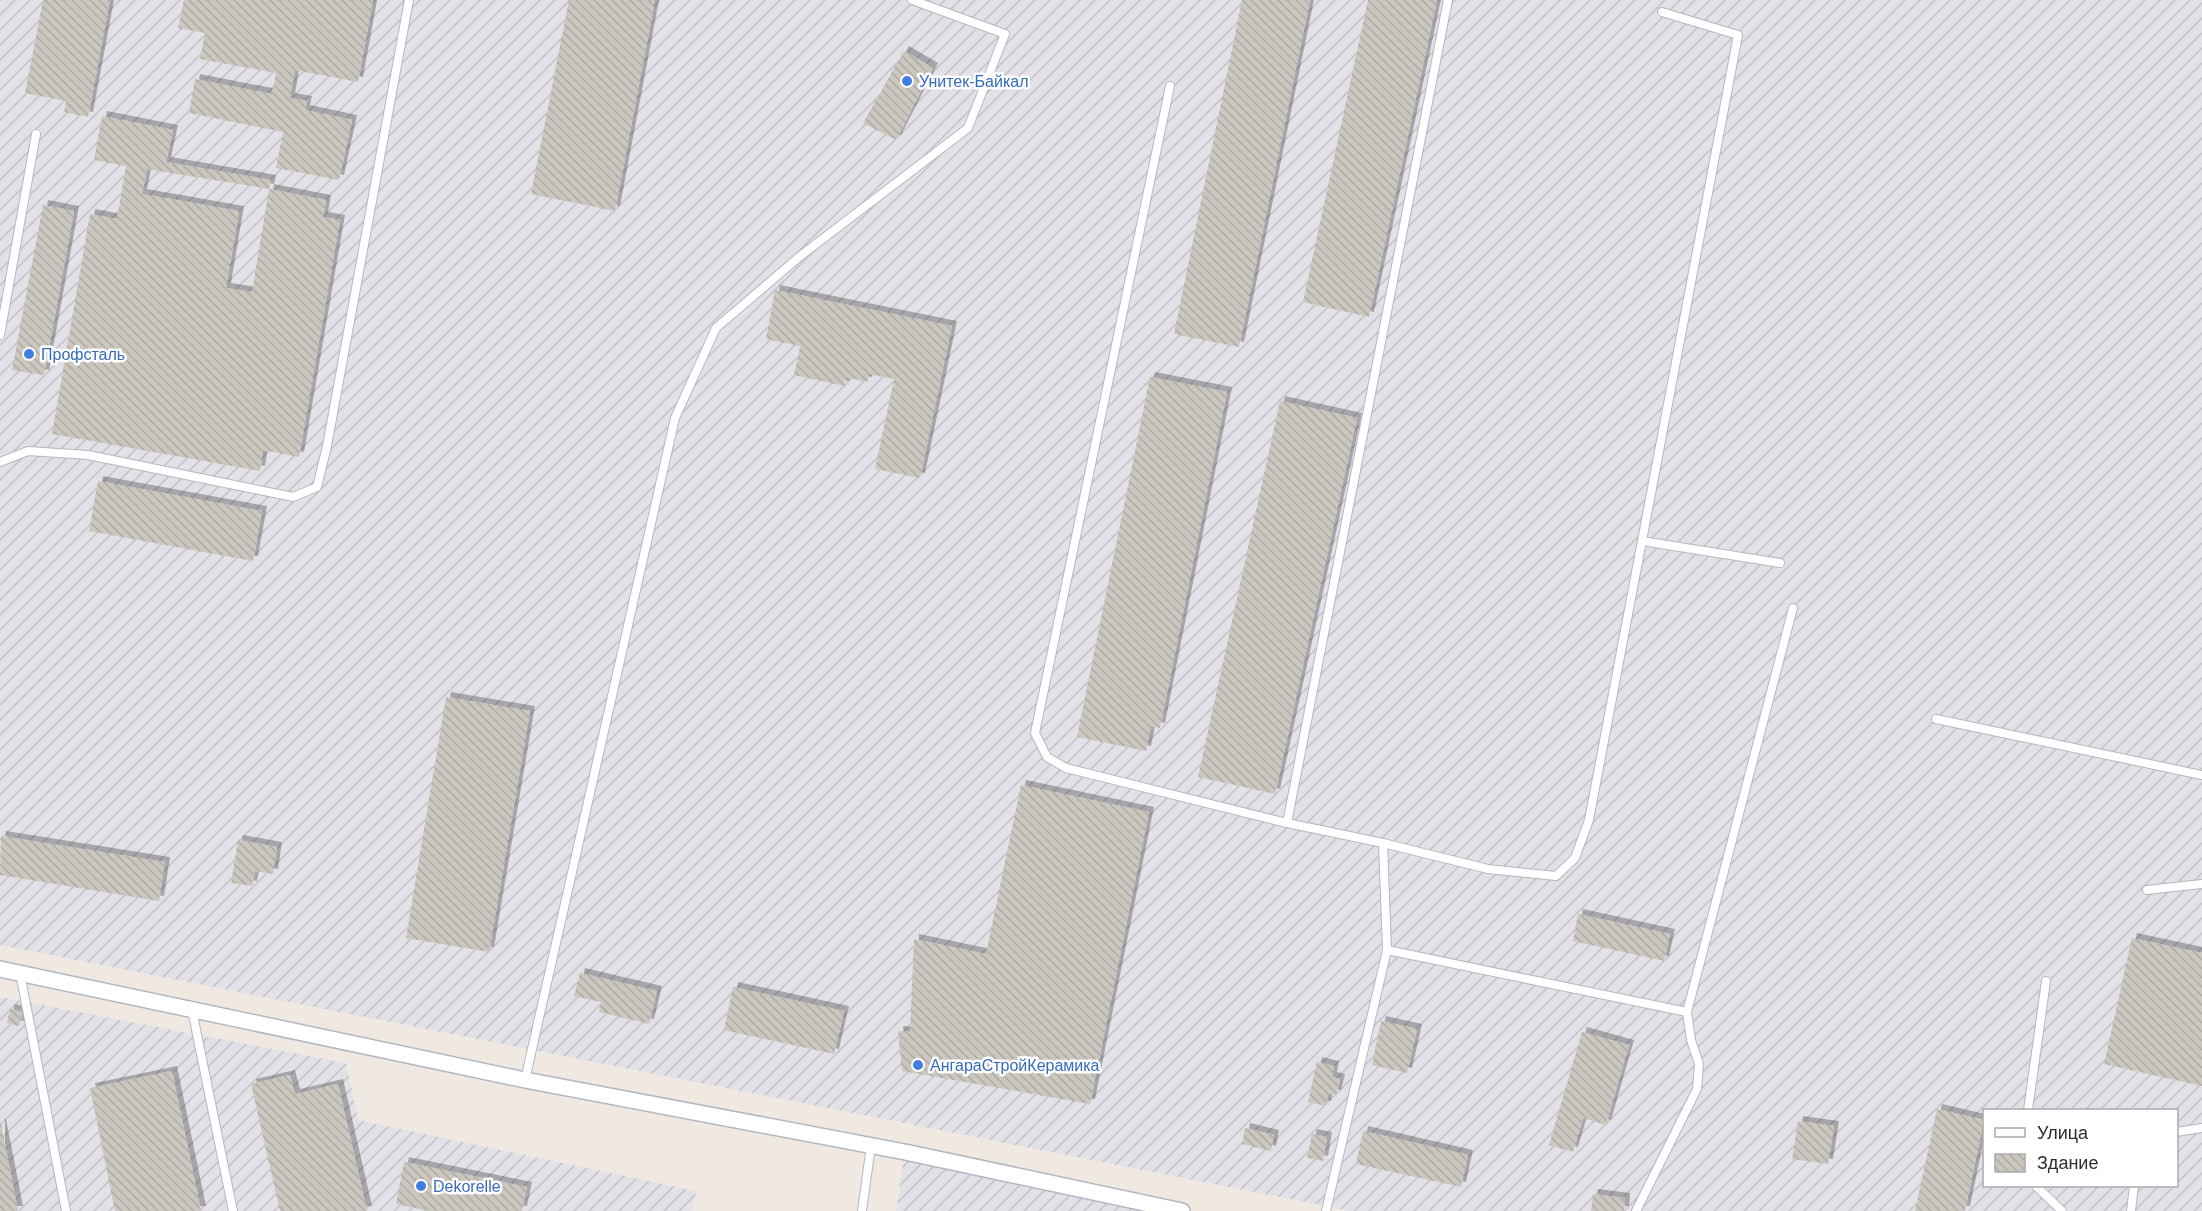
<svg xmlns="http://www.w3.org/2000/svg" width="2202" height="1211" viewBox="0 0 2202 1211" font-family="Helvetica,sans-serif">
<defs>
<pattern id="industrial-furrows" width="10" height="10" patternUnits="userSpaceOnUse" patternTransform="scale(1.5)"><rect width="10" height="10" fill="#e3e1e8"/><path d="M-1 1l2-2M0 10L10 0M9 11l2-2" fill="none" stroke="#c3c1c7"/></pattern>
<pattern id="building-back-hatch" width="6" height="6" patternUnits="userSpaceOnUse" patternTransform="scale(1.5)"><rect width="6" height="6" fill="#cbc7bf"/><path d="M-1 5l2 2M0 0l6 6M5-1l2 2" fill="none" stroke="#afaba4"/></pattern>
<filter id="shadow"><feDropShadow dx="5" dy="-5" stdDeviation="0" flood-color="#0004"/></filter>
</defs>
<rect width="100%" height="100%" fill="#efe9e1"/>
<!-- industrial -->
<g fill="url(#industrial-furrows)" fill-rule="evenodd">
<path d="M0,0H2202V1211H1351L0,945ZM1984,1110H2176V1186H1984Z"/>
<polygon points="0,997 346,1063 358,1120 696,1191 692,1211 0,1211"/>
<polygon points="905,1152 1182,1211 896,1211"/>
</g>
<!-- building -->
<g fill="url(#building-back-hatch)" filter="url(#shadow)">
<polygon points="43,0 110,0 88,117 64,112 66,101 25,93"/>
<polygon points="184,0 373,0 358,82 295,70 290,98 307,101 305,110 352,120 339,180 276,168 283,132 189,113 195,79 272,94 276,73 200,59 205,33 178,28"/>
<polygon points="569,0 655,0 615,211 531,194"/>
<polygon points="1242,0 1310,0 1239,347 1174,334"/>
<polygon points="1368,0 1437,0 1369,317 1303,302"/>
<polygon points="904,51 933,68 896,140 863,123"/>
<polygon points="102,116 173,130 166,162 271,180 269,189 147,169 142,194 239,211 226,288 252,292 269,189 326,200 323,217 340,220 299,457 263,450 260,471 52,434 90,214 117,219 126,166 94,160"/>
<polygon points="43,205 74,211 44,375 12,370"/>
<polygon points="775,290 952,326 920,478 875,469 894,379 869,374 867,382 846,377 844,386 794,375 800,346 766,339"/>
<polygon points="1150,377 1227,392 1160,728 1151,726 1146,751 1077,737"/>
<polygon points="1280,401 1357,418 1275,794 1198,777"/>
<polygon points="98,481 262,511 253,561 89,531"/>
<polygon points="446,697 530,711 489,952 406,938"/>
<polygon points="1021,785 1149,812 1090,1104 902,1071 898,1031 910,1032 914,939 986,954"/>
<polygon points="1,836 165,862 159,901 0,875"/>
<polygon points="238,840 277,847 273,874 255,871 252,886 231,883"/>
<polygon points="1578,914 1670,934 1664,961 1573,941"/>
<polygon points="2132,938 2202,953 2202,1086 2104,1064"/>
<polygon points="580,973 657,991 649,1024 599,1012 601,1002 574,996"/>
<polygon points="733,987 844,1011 834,1054 724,1030"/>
<polygon points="10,1009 23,1012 19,1026 7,1023"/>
<polygon points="1381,1021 1417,1029 1407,1073 1372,1065"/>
<polygon points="1582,1032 1629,1045 1606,1125 1583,1118 1573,1152 1549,1145"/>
<polygon points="1317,1062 1334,1066 1332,1077 1340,1079 1336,1095 1328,1093 1326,1106 1308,1102"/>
<polygon points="172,1071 201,1211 115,1211 90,1088"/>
<polygon points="290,1075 295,1094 338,1084 367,1211 280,1211 251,1084"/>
<polygon points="1937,1109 1984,1120 1965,1211 1915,1211"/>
<polygon points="1798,1121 1834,1126 1828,1164 1792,1159"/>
<polygon points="0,1124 1,1124 18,1211 0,1211"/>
<polygon points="1245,1128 1274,1135 1271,1151 1242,1144"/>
<polygon points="1363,1131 1468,1155 1461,1187 1356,1164"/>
<polygon points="1312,1134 1327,1137 1323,1161 1307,1158"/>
<polygon points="404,1162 527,1187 522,1211 429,1211 396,1204"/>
<polygon points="1593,1194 1625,1198 1624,1211 1591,1211"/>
</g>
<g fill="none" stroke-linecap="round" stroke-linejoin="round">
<!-- service casing -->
<g stroke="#b4b7c1" stroke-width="10">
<g id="service">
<polyline points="1170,86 1035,733 1047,757 1066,768 1287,823 1383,843 1387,950"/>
<polyline points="0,335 36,134"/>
<polyline points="0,462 28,451 88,455 293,497 317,487 327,446 409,0"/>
<polyline points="1642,541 1780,563"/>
<polyline points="1936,719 2202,775"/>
<polyline points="1287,823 1448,0"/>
<polyline points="1383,843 1488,869 1556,876 1575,858 1589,820 1738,35 1662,12"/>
<polyline points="2147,890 2202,884"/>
<polyline points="20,973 66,1211"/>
<polyline points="192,1010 233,1211"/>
<polyline points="525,1080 675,418 716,328 799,257 968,128 1005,34 912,0"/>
<polyline points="2028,1110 2046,981"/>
<polyline points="2176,1132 2202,1128"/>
<polyline points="2036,1186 2062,1211"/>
<polyline points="862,1211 871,1146"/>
<polyline points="1326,1211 1387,950 1687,1012 1793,608"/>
<polyline points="1636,1211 1697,1089 1699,1064 1691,1040 1687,1012"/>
<polyline points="2131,1211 2134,1186"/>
</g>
</g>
<!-- minor casing -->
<g stroke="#b4b7c1" stroke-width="18">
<polyline id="minor" points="0,969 525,1080 905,1152 1182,1211"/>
</g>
<!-- service -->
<use href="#service" stroke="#fff" stroke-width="8"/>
<!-- minor -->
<use href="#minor" stroke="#fff" stroke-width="15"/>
</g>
<!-- markers -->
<g fill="#3f7fe0" stroke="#fff" stroke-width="2">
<circle cx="907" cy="81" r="6"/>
<circle cx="29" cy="354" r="6"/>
<circle cx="918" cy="1065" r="6"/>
<circle cx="421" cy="1186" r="6"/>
</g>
<g text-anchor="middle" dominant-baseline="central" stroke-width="5" stroke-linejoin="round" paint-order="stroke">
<!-- shop labels -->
<g font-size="16" fill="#366cbe" stroke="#fff" text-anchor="start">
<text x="919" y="81">Унитек-Байкал</text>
<text x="41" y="354">Профсталь</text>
<text x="930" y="1065">АнгараСтройКерамика</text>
<text x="433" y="1186">Dekorelle</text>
</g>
</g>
<!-- legend -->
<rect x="1983" y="1109" width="195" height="78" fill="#ffffff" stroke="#ababab" stroke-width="1.5"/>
<rect x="1995" y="1128" width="30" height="9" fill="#ffffff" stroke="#ababab" stroke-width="1.5"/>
<text x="2037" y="1139" font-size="18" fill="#2e2e2e">Улица</text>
<rect x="1995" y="1154" width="30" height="18" fill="url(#building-back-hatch)" stroke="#ababab" stroke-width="1.5"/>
<text x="2037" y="1169" font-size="18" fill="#2e2e2e">Здание</text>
</svg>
